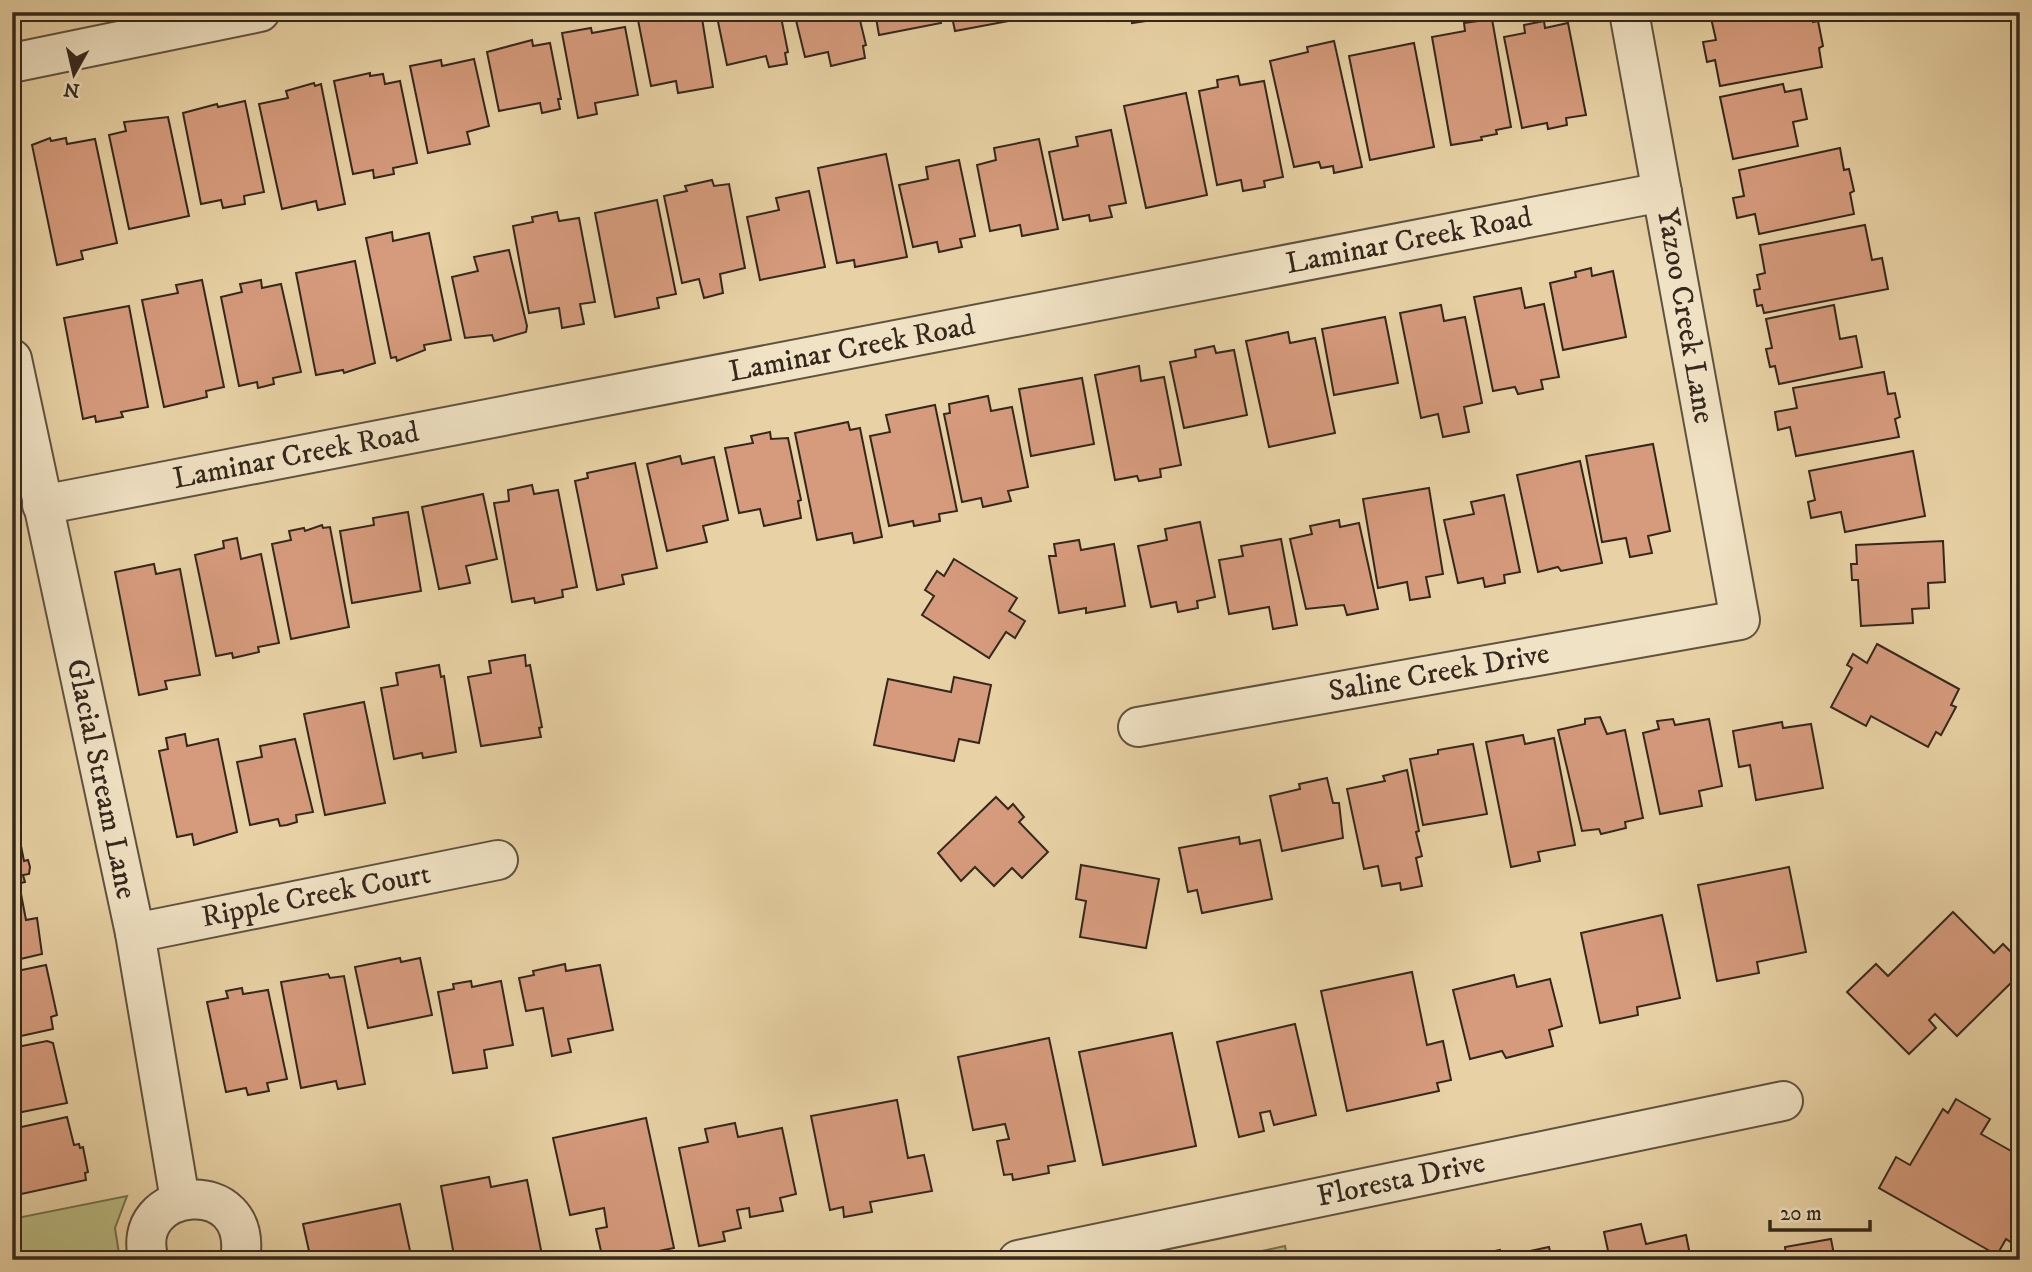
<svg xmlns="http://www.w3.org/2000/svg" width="2032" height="1272" viewBox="0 0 2032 1272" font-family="'IM FELL DW Pica',serif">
<rect width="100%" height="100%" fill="#e8d2a5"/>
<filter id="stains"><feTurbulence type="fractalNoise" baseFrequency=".00286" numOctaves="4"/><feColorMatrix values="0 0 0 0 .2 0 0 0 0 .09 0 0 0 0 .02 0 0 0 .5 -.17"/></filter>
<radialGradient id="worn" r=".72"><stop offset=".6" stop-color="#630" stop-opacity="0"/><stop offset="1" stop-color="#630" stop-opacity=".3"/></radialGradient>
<!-- green -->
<g fill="#babb83" stroke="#767250" stroke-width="2">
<polygon points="127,1196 115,1228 120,1260 12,1260 12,1219"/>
<polygon points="1285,1246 1288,1260 1220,1260"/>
</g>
<!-- building -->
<g fill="#d69b7d" stroke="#33281d" stroke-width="2">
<polygon points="664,12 701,12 713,87 678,93 676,81 651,86 638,20"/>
<polygon points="716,12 780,12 788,52 785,53 787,64 769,67 766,56 727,65"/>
<polygon points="794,12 858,12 866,45 863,46 865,58 831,66 828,52 805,57"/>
<polygon points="875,12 939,12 941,23 879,35"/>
<polygon points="951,12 1018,12 1019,19 955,31"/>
<polygon points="1057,12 1089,12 1058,19"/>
<polygon points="1107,12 1151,12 1153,20 1132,23 1131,17 1108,21"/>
<polygon points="1741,12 1812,12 1813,22 1818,21 1823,46 1819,48 1822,67 1720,86 1715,60 1707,62 1703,42 1716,40 1711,18"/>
<polygon points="1492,19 1511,127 1496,130 1497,134 1481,137 1482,140 1451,145 1432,37 1465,31 1464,23"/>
<polygon points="1544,21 1545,28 1568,23 1586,115 1566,118 1567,125 1548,129 1547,123 1522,128 1504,37 1525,33 1524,25"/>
<polygon points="625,27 638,95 595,103 597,114 578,118 562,33 591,28 592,33"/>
<polygon points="532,40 533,46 550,43 561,99 558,99 560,109 542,113 540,103 499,111 487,52"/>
<polygon points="1334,41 1362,167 1334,173 1333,166 1321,168 1319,162 1294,167 1270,61 1308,52 1307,47"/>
<polygon points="1414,43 1434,147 1370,160 1349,56"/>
<polygon points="474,59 489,126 467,132 470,144 428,153 410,66 441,60 442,66"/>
<polygon points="370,73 370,76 383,74 385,84 400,81 417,163 393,168 394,174 374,178 373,170 353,174 334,81"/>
<polygon points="1238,76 1240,85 1264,81 1283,177 1264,181 1265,187 1243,191 1241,180 1217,185 1199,91 1218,87 1217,80"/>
<polygon points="314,83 315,86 321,84 345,204 318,210 316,201 282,209 259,104 288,98 286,91"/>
<polygon points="1783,84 1785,92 1801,89 1807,119 1793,122 1798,146 1733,159 1720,97"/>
<polygon points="1186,93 1207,195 1146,208 1124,106"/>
<polygon points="245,101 264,192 244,196 245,204 223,208 221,200 201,204 183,113 217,104 218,107"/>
<polygon points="168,117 189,216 129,229 109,135 126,131 124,122"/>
<polygon points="1111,130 1126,203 1109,206 1112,217 1090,221 1089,215 1063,220 1049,152 1078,146 1076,137"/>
<polygon points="50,138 51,141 66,138 67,144 95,139 117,243 81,251 83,259 57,265 32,145"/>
<polygon points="1039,139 1058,229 1022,236 1020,225 990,231 977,165 996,160 994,148"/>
<polygon points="1840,148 1844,170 1849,169 1854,191 1850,193 1854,214 1759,234 1755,214 1737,218 1733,198 1744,196 1739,170"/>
<polygon points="886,154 907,257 855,267 854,260 837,263 818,168"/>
<polygon points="959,160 975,236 960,239 962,247 939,252 937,242 913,247 899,185 928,179 926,167"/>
<polygon points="712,180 714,186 729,184 745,268 720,274 723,293 704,298 699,279 682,283 664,196 687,191 685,186"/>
<polygon points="809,191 825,267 760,280 747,217 779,210 776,198"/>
<polygon points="657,200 676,294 657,298 659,308 615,317 595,213"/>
<polygon points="557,212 559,221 579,218 595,302 580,304 584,324 562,328 559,308 529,313 513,226 533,222 532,217"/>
<polygon points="1865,225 1872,260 1882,258 1888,289 1764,313 1762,305 1757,306 1754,290 1760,289 1757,275 1765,273 1760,245"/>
<polygon points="392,232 393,241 429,233 451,340 424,345 425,350 397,361 396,357 391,358 366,238"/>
<polygon points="509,250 527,326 526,332 494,341 492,335 465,338 452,277 478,271 474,257"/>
<polygon points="355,261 375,363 344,373 343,370 316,375 296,273"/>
<polygon points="1591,268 1592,276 1613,271 1626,337 1563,350 1550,283 1576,277 1575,272"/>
<polygon points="202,280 224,387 206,391 207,397 164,407 142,300 178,293 176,285"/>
<polygon points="261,280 262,288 281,284 301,372 273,378 274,384 258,388 257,382 239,386 221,297 242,292 240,284"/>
<polygon points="1521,288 1525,308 1544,304 1559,377 1541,380 1543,389 1518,394 1515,387 1493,391 1474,297"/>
<polygon points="1441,305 1444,321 1465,317 1482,403 1464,407 1469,432 1443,437 1438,414 1421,418 1400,313"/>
<polygon points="1834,305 1840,339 1856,336 1862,367 1779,384 1775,366 1770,367 1766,349 1772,348 1766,319"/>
<polygon points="129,306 148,407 121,412 123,417 96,422 95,416 83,419 64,318"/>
<polygon points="1385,317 1398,383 1334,395 1322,329"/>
<polygon points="1288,332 1290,343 1315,338 1335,433 1269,447 1246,341"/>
<polygon points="1214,346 1216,353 1234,350 1247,415 1184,428 1170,362 1196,357 1195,350"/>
<polygon points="1139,366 1141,381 1164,377 1181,465 1160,469 1161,477 1139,481 1137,476 1115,480 1095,375"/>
<polygon points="1884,372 1888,394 1895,393 1900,417 1895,419 1899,437 1796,456 1790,427 1778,430 1775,412 1797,408 1793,388"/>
<polygon points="1082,378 1094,444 1031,456 1019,389"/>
<polygon points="988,396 991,411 1012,407 1028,487 1008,491 1011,501 983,507 981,498 962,502 944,414 950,413 949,404"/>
<polygon points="935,405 957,511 939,514 940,521 914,526 913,521 889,526 870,436 890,432 886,415"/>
<polygon points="848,422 850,430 860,428 882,537 854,543 852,533 817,540 795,433"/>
<polygon points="770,432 771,439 788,438 801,500 798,501 801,518 764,526 760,509 739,513 725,448 753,443 751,436"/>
<polygon points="1653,444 1670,531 1648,536 1652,553 1630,557 1626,538 1602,542 1586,456"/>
<polygon points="1913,451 1925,516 1845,532 1841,512 1811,518 1808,502 1815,500 1809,471"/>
<polygon points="680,456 682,464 714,457 728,520 703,526 707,542 667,551 647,464"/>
<polygon points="1580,461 1602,563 1561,571 1558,567 1538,572 1517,475"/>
<polygon points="635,463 657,568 622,575 624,584 597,590 575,481 588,478 587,473"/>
<polygon points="532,485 534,494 558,490 577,587 562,590 563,597 535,603 534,598 512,602 494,503 509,501 508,490"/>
<polygon points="1429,488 1443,574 1426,577 1430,597 1410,600 1407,582 1378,588 1363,499"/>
<polygon points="483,494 497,559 466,566 470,583 439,589 422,507"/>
<polygon points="1504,495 1520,572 1504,575 1505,583 1485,587 1483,578 1458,583 1444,520 1474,514 1471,502"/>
<polygon points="408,512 421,591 352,603 340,531 374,525 373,518"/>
<polygon points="1339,520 1340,527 1359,523 1378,609 1347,615 1344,605 1306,609 1290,539 1312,534 1310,526"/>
<polygon points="1200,522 1215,597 1197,601 1198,608 1178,612 1176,602 1151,607 1138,546 1167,540 1165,529"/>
<polygon points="322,525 323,528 330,527 349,627 291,639 272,544 291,540 289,531 304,528 305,531"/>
<polygon points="237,538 241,559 261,554 279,643 258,647 259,652 233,658 232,653 216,656 195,555 224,548 223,541"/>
<polygon points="1281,539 1297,625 1273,629 1269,607 1229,614 1219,560 1243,556 1241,546"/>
<polygon points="1079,540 1081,550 1114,544 1125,606 1086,613 1086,608 1059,613 1049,556 1056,556 1054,544"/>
<polygon points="1943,541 1945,582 1928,583 1929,608 1912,609 1913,623 1861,626 1858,580 1852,580 1851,564 1857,564 1856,545"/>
<polygon points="954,559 1017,598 1009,611 1025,621 1015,638 1006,632 989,658 922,615 934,596 925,590 937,571 944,576"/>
<polygon points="154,564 156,574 180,569 200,675 165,681 167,689 139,695 115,572"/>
<polygon points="1877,644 1959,689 1951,705 1956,707 1941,735 1936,732 1928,747 1871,716 1866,726 1831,707 1852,668 1847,665 1853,654 1867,663"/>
<polygon points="525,655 526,666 530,665 542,727 539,728 541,737 481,746 468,677 491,673 489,661"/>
<polygon points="439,665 441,677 444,676 456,752 423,758 422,753 394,759 381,688 398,685 396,673"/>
<polygon points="954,677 991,685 979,743 959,739 954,761 874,745 888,679 951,692"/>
<polygon points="364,702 385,803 325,815 304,714"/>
<polygon points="1600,717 1607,734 1625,730 1643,818 1625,822 1626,828 1601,834 1599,829 1582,831 1558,730 1585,724 1585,719"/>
<polygon points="1673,719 1675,725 1709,719 1722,786 1699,791 1702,806 1660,814 1643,733 1659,729 1657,721"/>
<polygon points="1782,722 1783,728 1811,724 1823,788 1756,800 1750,765 1739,767 1733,731"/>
<polygon points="185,734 187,746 218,739 237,832 194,845 192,834 177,837 159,751 168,749 166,738"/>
<polygon points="1523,735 1525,744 1554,738 1575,845 1538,852 1540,861 1511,867 1486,742"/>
<polygon points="295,739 313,812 296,815 297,822 287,825 280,826 278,819 250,825 237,762 262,757 260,746"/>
<polygon points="1473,744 1487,814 1423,825 1410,759 1438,754 1438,750"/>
<polygon points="1407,770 1419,831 1416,832 1422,856 1416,858 1422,886 1401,890 1400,883 1382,886 1378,866 1364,869 1347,789 1385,781 1383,776"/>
<polygon points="1327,778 1333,803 1339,803 1343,838 1282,851 1270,796 1300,789 1299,784"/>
<polygon points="996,797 1008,809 1013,804 1024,817 1019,822 1048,852 1022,878 1012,868 994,886 975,867 961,881 938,853"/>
<polygon points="1239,837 1240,844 1260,840 1272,899 1202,913 1197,890 1188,892 1179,848"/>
<polygon points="12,844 13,848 21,846 24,861 28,860 30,867 29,874 23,875 25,882 12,885"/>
<polygon points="1081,865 1159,879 1146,948 1080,937 1086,901 1076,899"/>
<polygon points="1789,867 1806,952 1757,962 1759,973 1717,981 1698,885"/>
<polygon points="21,894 26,920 37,918 42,954 12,961 12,895"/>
<polygon points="1953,912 1994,953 2003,944 2020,961 2020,974 1957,1036 1935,1014 1929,1020 1936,1028 1909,1054 1847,992 1876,964 1888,976"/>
<polygon points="1662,915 1680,998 1637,1007 1638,1015 1600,1023 1581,933"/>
<polygon points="400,958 401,962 420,958 432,1015 368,1028 355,967"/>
<polygon points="565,964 566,971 600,965 613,1030 568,1039 571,1052 552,1056 543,1008 526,1011 519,978 534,975 533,971"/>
<polygon points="46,965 57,1015 51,1017 53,1029 12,1038 12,972"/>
<polygon points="1412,972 1427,1045 1443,1041 1451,1080 1437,1083 1439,1091 1347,1111 1321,991"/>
<polygon points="328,974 330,978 344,976 365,1084 338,1089 336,1081 301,1088 281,982"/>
<polygon points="1514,975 1517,987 1550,979 1562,1026 1549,1030 1553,1046 1506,1058 1502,1051 1470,1059 1453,990"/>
<polygon points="471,981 472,987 501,981 513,1045 484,1050 487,1068 453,1073 438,992 454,989 453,984"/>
<polygon points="242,988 243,994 268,990 287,1079 267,1083 269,1091 248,1095 246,1088 226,1092 207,1002 228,998 226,991"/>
<polygon points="1295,1024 1316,1115 1274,1125 1270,1111 1260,1113 1264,1131 1239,1137 1217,1042"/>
<polygon points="1172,1033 1196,1146 1103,1165 1079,1052"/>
<polygon points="1049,1038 1075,1161 1048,1166 1049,1173 1013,1180 1012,1174 1004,1175 997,1141 1009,1139 1005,1124 973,1130 958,1057"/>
<polygon points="47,1041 53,1043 67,1103 12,1114 12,1048"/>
<polygon points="1956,1099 1990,1119 1981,1134 2020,1156 2020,1244 2018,1247 2006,1239 1997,1255 1879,1188 1896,1157 1910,1165 1943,1109 1948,1113"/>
<polygon points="897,1100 908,1158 924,1155 932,1191 870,1202 872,1212 844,1217 843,1207 830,1210 811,1116"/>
<polygon points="67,1117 74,1145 79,1144 80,1148 83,1147 88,1172 85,1173 86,1180 12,1196 12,1129"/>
<polygon points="646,1118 674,1248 633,1256 634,1260 603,1260 596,1229 607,1227 604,1208 570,1215 553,1138"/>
<polygon points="735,1123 738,1137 782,1128 796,1194 780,1198 783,1211 750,1217 749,1208 737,1210 741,1228 723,1232 725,1241 699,1246 679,1148 708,1142 705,1129"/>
<polygon points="489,1177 491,1187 527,1180 543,1260 448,1260 448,1256 454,1255 441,1186"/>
<polygon points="400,1204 412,1260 311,1260 303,1224"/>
<polygon points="1641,1224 1646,1244 1686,1235 1691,1260 1610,1260 1604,1232"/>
<polygon points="1831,1239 1835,1260 1761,1260 1786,1255 1785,1247"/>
<polygon points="1549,1247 1552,1260 1471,1260 1471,1256 1500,1250 1502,1257"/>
</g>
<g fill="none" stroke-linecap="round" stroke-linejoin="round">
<!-- minor casing -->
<g stroke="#60523f" stroke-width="42">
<g id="minor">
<polyline points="12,63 260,12"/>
<polyline points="12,359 135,933 180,1200"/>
<polyline points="42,505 1662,192"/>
<polyline points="1138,727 1740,620 1629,12"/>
<polyline points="135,933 498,860"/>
<path d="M149,1260C126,1187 255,1172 240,1260"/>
<polyline points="1018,1260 1783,1101"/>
</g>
</g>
<!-- minor -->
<use href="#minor" stroke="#f0e2c4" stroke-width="38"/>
</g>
<g text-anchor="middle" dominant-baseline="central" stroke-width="5" stroke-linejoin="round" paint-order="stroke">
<!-- street labels -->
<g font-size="30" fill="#33281d" stroke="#f0e2c4">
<text transform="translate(1409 241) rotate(-11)">Laminar Creek Road</text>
<text transform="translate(1685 316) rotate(80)">Yazoo Creek Lane</text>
<text transform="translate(852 349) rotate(-11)">Laminar Creek Road</text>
<text transform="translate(296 456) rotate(-11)">Laminar Creek Road</text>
<text transform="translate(1439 673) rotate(-10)">Saline Creek Drive</text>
<text transform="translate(101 779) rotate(78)">Glacial Stream Lane</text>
<text transform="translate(316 896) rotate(-11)">Ripple Creek Court</text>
<text transform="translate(1401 1180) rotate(-12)">Floresta Drive</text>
</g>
</g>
<!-- margin -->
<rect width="2032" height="1272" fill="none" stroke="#e8d2a5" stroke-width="42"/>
<rect x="14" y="14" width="2004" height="1244" fill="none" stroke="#33281d" stroke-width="3.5"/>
<rect x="21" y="21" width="1990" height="1230" fill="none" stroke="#33281d" stroke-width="2"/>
<!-- north arrow -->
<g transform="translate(74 74) rotate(188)" stroke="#f0e2c4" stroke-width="5" paint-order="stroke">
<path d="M0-5L12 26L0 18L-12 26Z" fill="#33281d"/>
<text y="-10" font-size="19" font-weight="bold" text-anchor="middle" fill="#33281d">N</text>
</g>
<!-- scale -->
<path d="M1770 1220v10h100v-10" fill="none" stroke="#33281d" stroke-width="3.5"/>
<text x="1780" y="1220" font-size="21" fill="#33281d" stroke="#f0e2c4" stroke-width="5" paint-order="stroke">20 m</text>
<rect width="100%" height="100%" filter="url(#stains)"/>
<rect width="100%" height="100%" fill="url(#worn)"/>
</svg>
